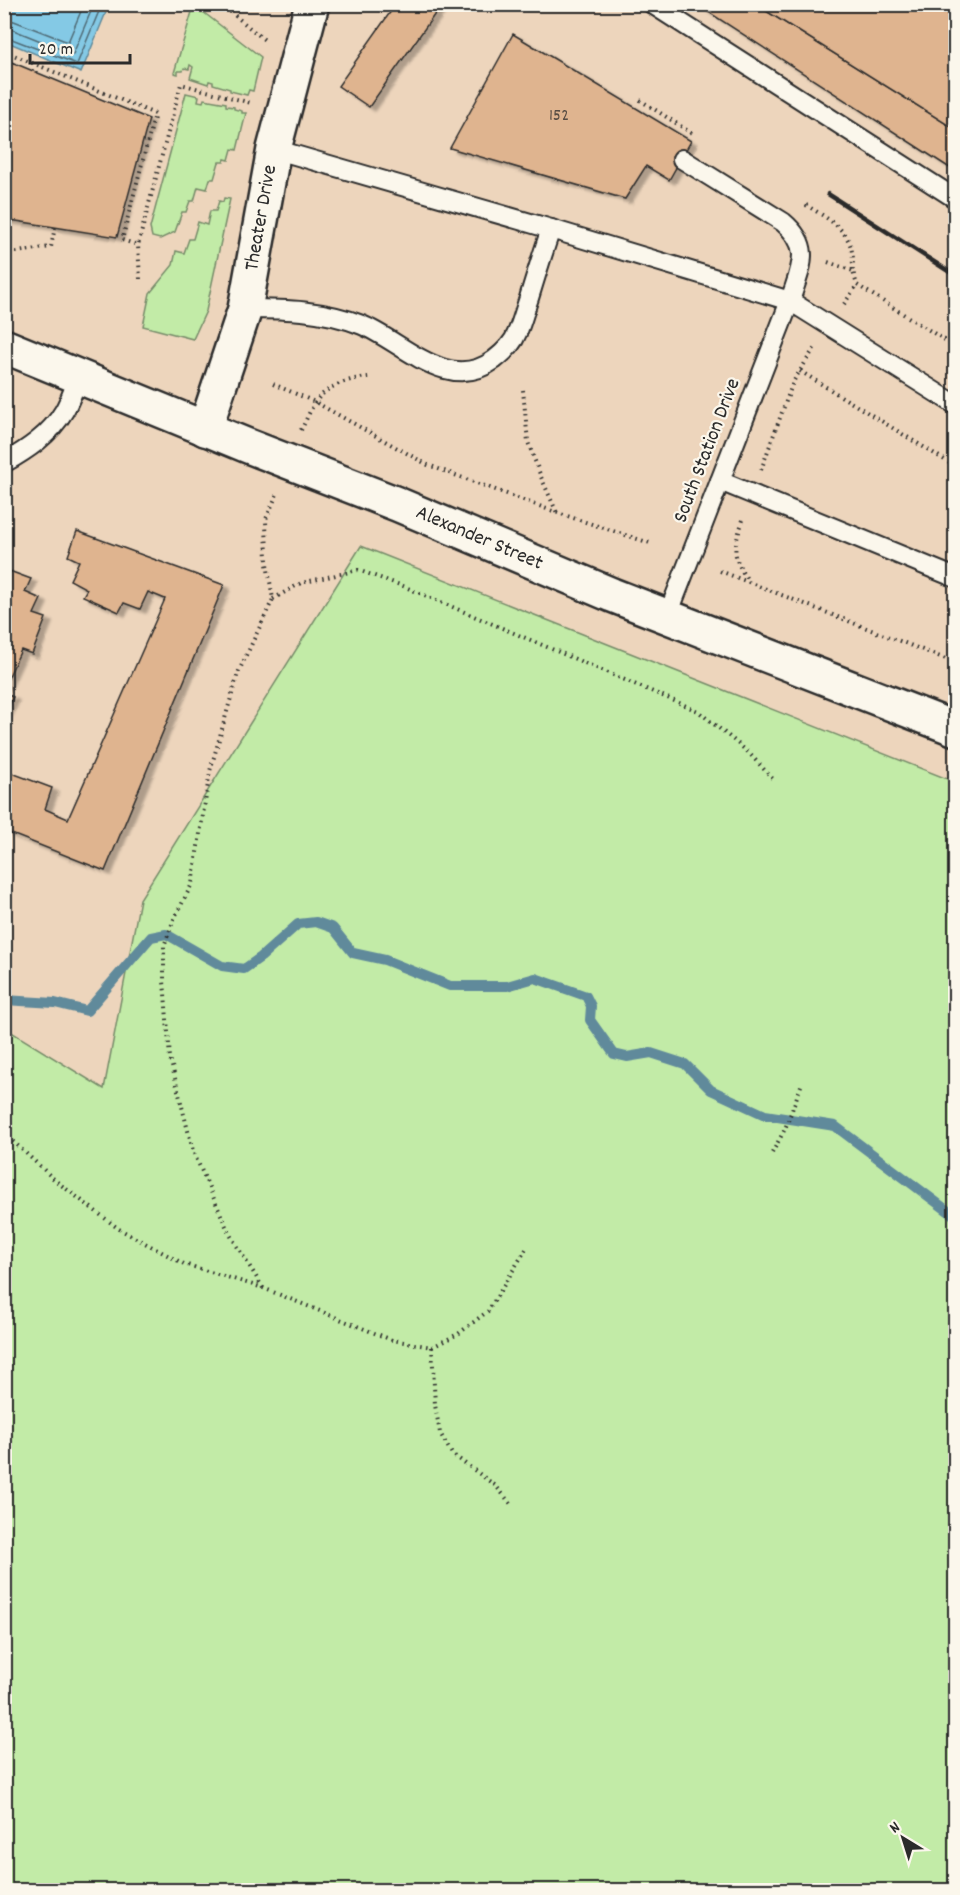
<svg xmlns="http://www.w3.org/2000/svg" width="960" height="1895" viewBox="0 0 960 1895" font-family="Dekko,sans-serif">
<defs>
<filter id="shadow"><feDropShadow dx="6" dy="4" stdDeviation="1.5" flood-color="#0004"/></filter>
</defs>
<rect width="100%" height="100%" fill="#f3e3d0"/>
<filter id="ink" filterUnits="userSpaceOnUse"><feTurbulence type="fractalNoise" baseFrequency=".0167" numOctaves="2"/><feDisplacementMap in="SourceGraphic" scale="12" xChannelSelector="R" yChannelSelector="G"/><feConvolveMatrix kernelMatrix="1 2 1 2 8 2 1 2 1" color-interpolation-filters="sRGB"/></filter>
<g filter="url(#ink)">
<!-- built -->
<rect fill="#edd5bc" x="5" y="5" width="950" height="1885"/>
<!-- green -->
<g fill="#c2eba7" stroke="#768b69" stroke-width="1.5">
<polygon points="194,5 261,57 253,91 249,90 247,95 230,91 230,89 213,84 213,82 209,81 208,84 190,78 193,67 190,65 189,69 184,68 183,71 178,71 178,74 174,73"/>
<polygon points="186,93 199,96 198,101 203,102 204,99 226,103 226,106 234,107 234,109 242,111 242,113 246,113 237,150 232,149 229,160 225,159 224,162 219,162 214,179 210,179 207,189 198,187 194,201 190,201 186,212 182,212 175,232 160,239 152,237 150,228"/>
<polygon points="224,198 230,199 206,311 193,339 143,326 150,293 173,265 176,251 184,253 189,239 193,239 198,222 207,225 210,211 216,211 219,201 223,202"/>
<polygon points="361,546 955,782 955,1890 5,1890 5,1028 104,1089 140,899"/>
</g>
<!-- water -->
<polygon fill="#84c9e5" stroke="#608a9b" stroke-width="1.5" points="4,5 5,4 109,5 81,73 5,41"/>
<g fill="none" stroke-linecap="round" stroke-linejoin="round">
<!-- shore -->
<g stroke="#4f6a75" stroke-width="1.5">
<polyline points="4,19 14,21 68,42 84,4"/>
<polyline points="4,28 11,29 73,54 94,4"/>
<polyline points="4,36 77,64 102,4"/>
</g>
<!-- stream -->
<polyline stroke="#608a9b" stroke-width="10" points="4,1000 55,1003 87,1011 151,937 166,934 222,966 244,969 261,957 298,924 316,922 333,928 353,953 385,960 450,986 507,986 535,978 586,996 591,1006 590,1020 614,1054 627,1057 651,1053 685,1064 711,1090 765,1115 835,1126 956,1217"/>
</g>
<!-- building -->
<g fill="#dfb48f" stroke="#2b2b2b" stroke-width="1.5" filter="url(#shadow)">
<polygon points="396,4 442,4 369,107 338,86"/>
<polygon points="696,4 956,4 956,172"/>
<polygon points="755,4 956,4 956,130"/>
<polygon points="755,4 956,4 956,130"/>
<polygon points="513,34 691,141 669,180 646,166 625,199 450,148"/>
<polygon points="9,61 149,119 117,237 4,219 4,77"/>
<polygon points="77,531 224,585 105,871 4,831 4,770 52,788 45,809 68,819 165,599 148,592 140,609 124,603 119,612 83,596 87,589 70,580 79,561 68,556"/>
<polygon points="4,569 31,579 25,592 41,599 34,614 46,618 32,654 21,650 4,687"/>
<polygon points="4,693 13,697 4,717"/>
</g>
<g fill="none" stroke-linecap="round" stroke-linejoin="round">
<!-- service casing -->
<g stroke="#2b2b2b" stroke-width="22">
<g id="service">
<polyline points="652,4 956,199"/>
<polyline points="274,149 551,229 790,301 956,405"/>
<path d="M245,309C285,309 324,310 362,325C403,342 448,394 494,360C503,353 513,344 517,333C522,322 525,309 529,298C536,275 543,252 551,229"/>
<path d="M4,463C27,450 50,435 64,411C70,401 74,388 79,377"/>
<polyline points="720,481 956,578"/>
<path d="M667,617L790,301C800,268 814,248 783,222L682,159"/>
</g>
</g>
<!-- minor casing -->
<g stroke="#2b2b2b" stroke-width="38">
<polyline id="minor" points="205,429 245,309 274,149 312,4"/>
</g>
<!-- secondary casing -->
<g stroke="#2b2b2b" stroke-width="38">
<polyline id="secondary" points="4,346 248,446 397,504 612,595 956,729"/>
</g>
<!-- path -->
<g stroke="#2b2b2b" stroke-width="4" stroke-dasharray="1.5 4.5" stroke-linecap="butt">
<polyline points="221,4 267,42"/>
<polyline points="4,51 155,114 122,240 138,245"/>
<polyline points="640,100 693,134"/>
<path d="M806,205C825,217 848,228 852,252C854,258 852,265 853,271C854,276 856,281 857,285L956,347"/>
<polyline points="4,254 51,247 55,227"/>
<polyline points="828,262 853,271"/>
<polyline points="140,279 138,245 181,84 251,103"/>
<polyline points="844,304 857,285"/>
<polyline points="800,371 956,467"/>
<polyline points="273,384 315,402 428,465 558,513 650,543"/>
<polyline points="523,390 528,442 541,477 557,513"/>
<path d="M301,430C306,421 310,409 317,400C328,385 352,378 369,377"/>
<polyline points="761,470 793,382 815,347"/>
<path d="M743,520C733,550 731,555 749,582"/>
<polyline points="720,571 956,663"/>
<polyline points="273,599 301,583 358,570 403,586 698,711 748,752 773,779"/>
<polyline points="4,1133 56,1181 119,1229 184,1264 263,1288 392,1340 432,1347 458,1334 488,1311 528,1246"/>
<polyline points="772,1153 785,1129 802,1083"/>
<polyline points="263,1288 229,1233 193,1151 170,1058 164,981 164,946 174,919 192,884 210,771 238,673 273,599 267,564 266,519 278,492"/>
<polyline points="432,1347 435,1405 440,1433 452,1454 496,1486 511,1504"/>
</g>
<!-- service -->
<use href="#service" stroke="#fbf7ec" stroke-width="18"/>
<!-- minor -->
<use href="#minor" stroke="#fbf7ec" stroke-width="33"/>
<!-- secondary -->
<use href="#secondary" stroke="#fbf7ec" stroke-width="33"/>
<!-- rail -->
<polyline stroke="#2b2b2b" stroke-width="4.5" points="828,194 956,276"/>
</g>
</g>
<g text-anchor="middle" dominant-baseline="central" stroke-width="4.5" stroke-linejoin="round" paint-order="stroke">
<!-- number labels -->
<g font-size="18" fill="#584d44">
<text x="559" y="116">152</text>
</g>
<!-- street labels -->
<g font-size="21" fill="#2b2b2b" stroke="#fbf7ec">
<text transform="translate(262 218) rotate(-80)">Theater Drive</text>
<text transform="translate(708 451) rotate(-69)">South Station Drive</text>
<text transform="translate(479 539) rotate(23)">Alexander Street</text>
</g>
</g>
<!-- margin -->
<rect width="960" height="1895" fill="none" stroke="#fbf7ec" stroke-width="24"/>
<rect x="12" y="12" width="936" height="1871" fill="none" stroke="#2b2b2b" stroke-width="2" filter="url(#ink)"/>
<!-- north arrow -->
<g transform="translate(903 1838) rotate(322)" stroke="#fbf7ec" stroke-width="4.5" paint-order="stroke">
<path d="M0-4.5L10 22L0 15L-10 22Z" fill="#2b2b2b"/>
<text y="-9" font-size="16" font-weight="bold" text-anchor="middle" fill="#2b2b2b">N</text>
</g>
<!-- scale -->
<path d="M30 54v9h100v-9" fill="none" stroke="#2b2b2b" stroke-width="3"/>
<text x="39" y="54" font-size="18" fill="#2b2b2b" stroke="#fbf7ec" stroke-width="4.5" paint-order="stroke">20 m</text>
</svg>
